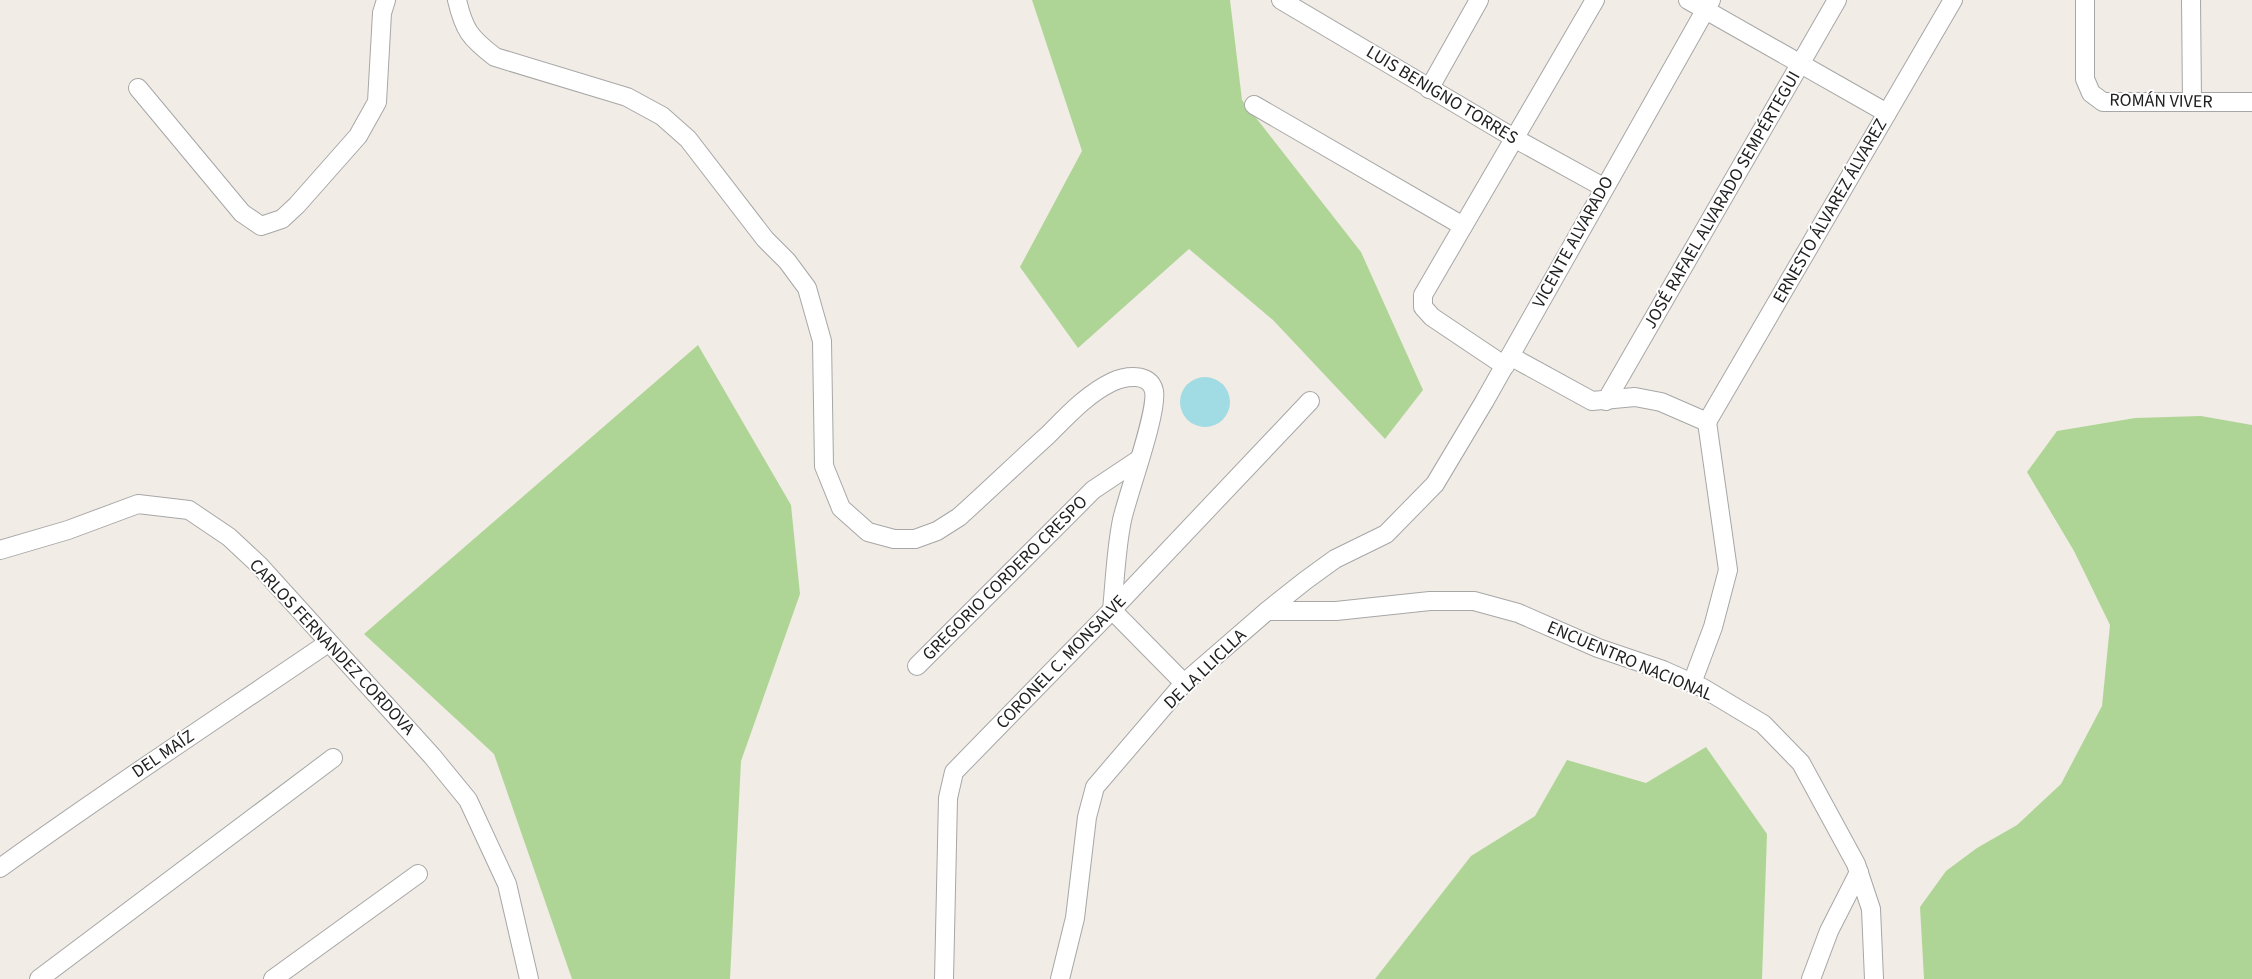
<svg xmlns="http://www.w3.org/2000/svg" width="2252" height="979" viewBox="0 0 2252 979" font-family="'Source Sans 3',sans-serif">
<rect width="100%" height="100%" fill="#f1ece5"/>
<!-- forest -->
<g fill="#afd596">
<polygon points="1032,0 1230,0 1242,100 1361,252 1423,390 1385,439 1273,320 1189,249 1078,348 1020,267 1082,151"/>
<polygon points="698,345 791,505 800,594 741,761 730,979 572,979 494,754 364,634"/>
<polygon points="2201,416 2252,425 2252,979 1924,979 1920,907 1946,871 1977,848 2017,825 2061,784 2102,706 2110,625 2074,551 2027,472 2057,431 2135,418"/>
<polygon points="1706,747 1767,834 1762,979 1375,979 1471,856 1535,816 1567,760 1646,783"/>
</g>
<!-- water -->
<circle fill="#a1dbe3" cx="1205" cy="402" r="25"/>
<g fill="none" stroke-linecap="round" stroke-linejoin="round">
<!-- minor casing -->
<g stroke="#a7a7a7" stroke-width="20">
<g id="minor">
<path d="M457,0C464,30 470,38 495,57L627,97L662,116L688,139L765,239L787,261L807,288L822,341L824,466L841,508L868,532L894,539H915L937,531L959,517C989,490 1018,462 1048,435C1067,416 1087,394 1112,382C1125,376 1150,372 1154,391C1158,412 1128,493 1122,520C1116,549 1115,580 1112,610"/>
<polyline points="1281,0 1514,138 1603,187"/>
<polyline points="1688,0 1887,113"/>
<polyline points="2085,0 2085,79 2091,93 2103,102 2252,102"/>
<polyline points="2191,0 2192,101"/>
<polyline points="138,88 242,213 261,226 282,219 297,205 358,136 377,102 382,13 386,0"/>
<polyline points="1429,89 1479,0"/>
<polyline points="1254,105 1463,226"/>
<polyline points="1510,356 1592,401 1635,397 1661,402 1707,422"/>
<polyline points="1505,366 1432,317 1423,307 1423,295 1595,0"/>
<polyline points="1606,401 1837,0"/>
<polyline points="1707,422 1953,0"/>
<polyline points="0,550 68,530 138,504 189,510 229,537 259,565 432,756 468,800 507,884 529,979"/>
<polyline points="1112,610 1184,683"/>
<polyline points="1267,611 1336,611 1430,601 1474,601 1518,613 1598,648 1663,670 1703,688 1763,724 1801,763 1856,864 1871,909 1874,979"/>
<polyline points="917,666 1093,490 1138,460"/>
<polyline points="1692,683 1713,627 1728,570 1707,422"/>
<path d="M0,868C108,790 218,718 328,643"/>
<polyline points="39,979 333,758"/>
<polyline points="273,979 418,874"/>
<polyline points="944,979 948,798 954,772 1112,610 1310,401"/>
<polyline points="1060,979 1075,918 1087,817 1095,787 1184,683 1267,611 1306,580 1335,559 1386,534 1435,484 1484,402 1711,0"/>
<polyline points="1811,979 1829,931 1859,872"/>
</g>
</g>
<!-- minor -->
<use href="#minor" stroke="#fff" stroke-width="18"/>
</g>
<g text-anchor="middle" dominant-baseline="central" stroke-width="4" stroke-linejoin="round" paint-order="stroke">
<!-- street labels -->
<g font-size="18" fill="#202020" stroke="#fff">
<text transform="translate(1442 95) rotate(31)">LUIS BENIGNO TORRES</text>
<text transform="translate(2161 101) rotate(1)">ROMÁN VIVER</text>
<text transform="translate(1722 200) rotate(-60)">JOSÉ RAFAEL ALVARADO SEMPÉRTEGUI</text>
<text transform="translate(1830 211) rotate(-60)">ERNESTO ÁLVAREZ ÁLVAREZ</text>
<text transform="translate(1573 242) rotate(-61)">VICENTE ALVARADO</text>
<text transform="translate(1005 578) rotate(-45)">GREGORIO CORDERO CRESPO</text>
<text transform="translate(332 647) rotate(47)">CARLOS FERNANDEZ CORDOVA</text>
<text transform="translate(1630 661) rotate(23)">ENCUENTRO NACIONAL</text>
<text transform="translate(1061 662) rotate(-46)">CORONEL C. MONSALVE</text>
<text transform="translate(1205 669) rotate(-44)">DE LA LLICLLA</text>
<text transform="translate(163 754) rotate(-34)">DEL MAÍZ</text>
</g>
</g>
</svg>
